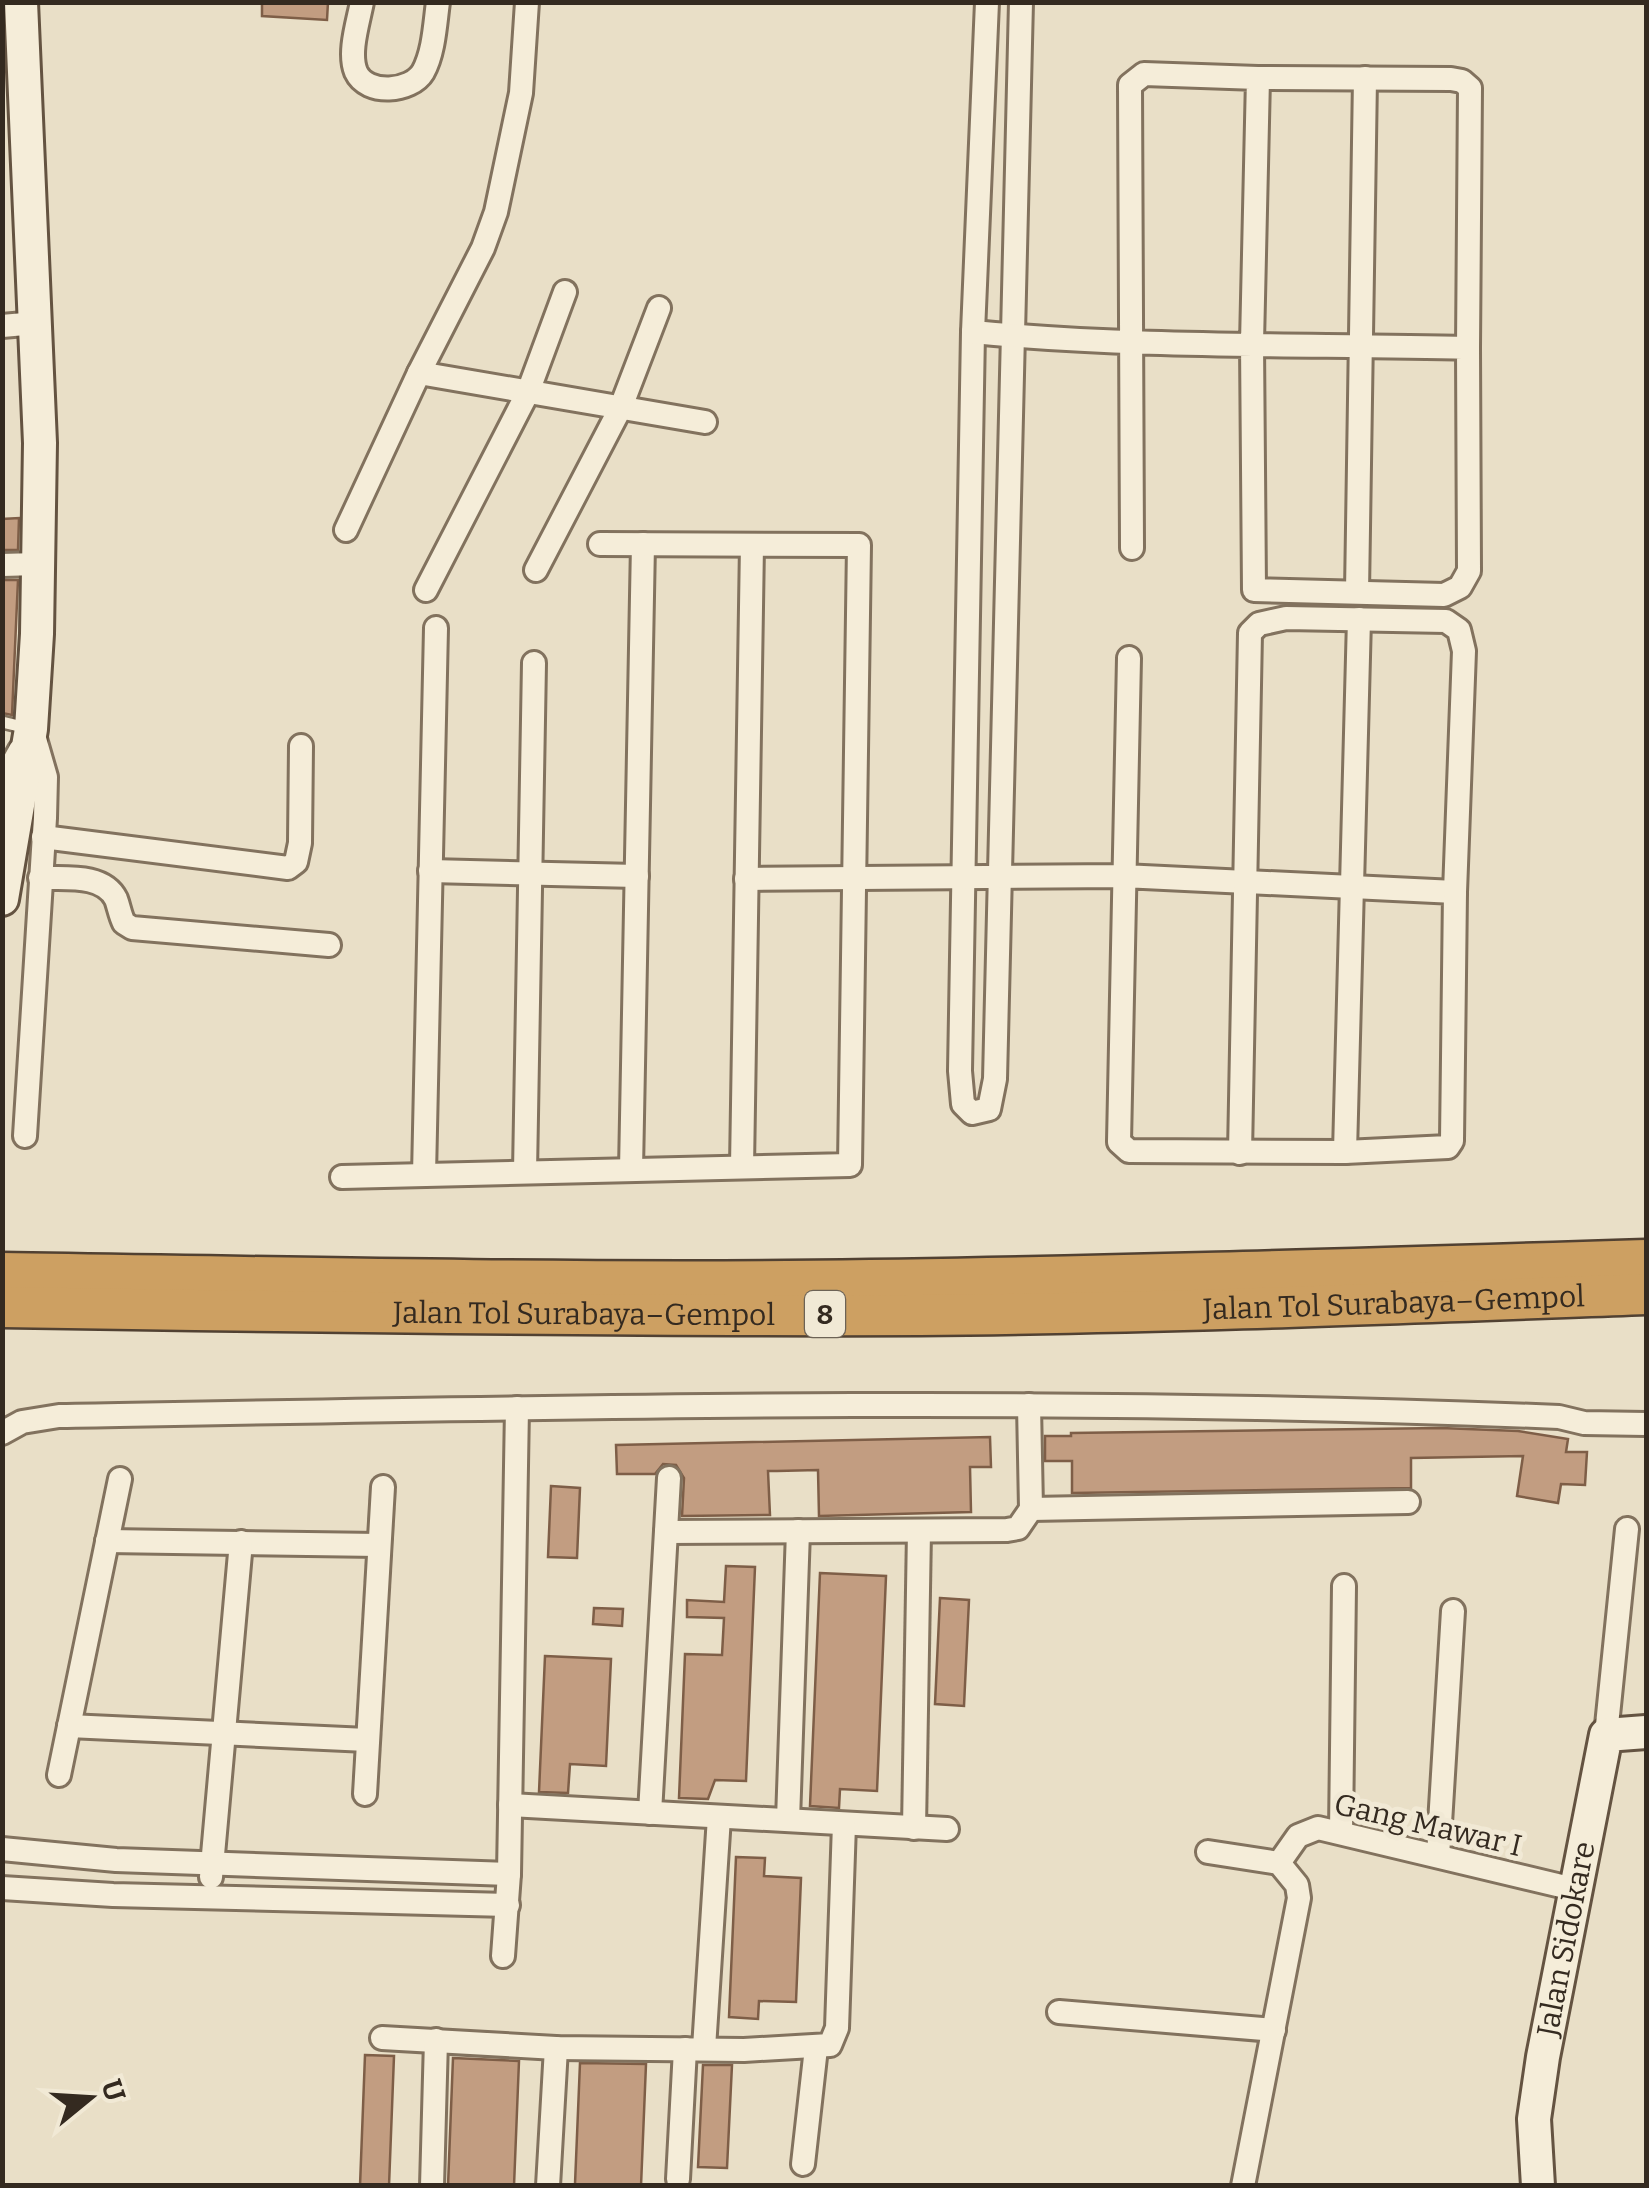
<svg xmlns="http://www.w3.org/2000/svg" width="1649" height="2188" viewBox="0 0 1649 2188" font-family="Bitter,serif">
<rect width="100%" height="100%" fill="#e9dfc7"/>
<!-- building -->
<g fill="#c29d81" stroke="#7e5e47" stroke-width="2.5">
<polygon points="262,2 328,2 327,20 262,16"/>
<polygon points="19,518 18,550 2,550 2,519"/>
<polygon points="2,580 18,580 12,715 2,713"/>
<polygon points="1441,1428 1518,1431 1568,1439 1566,1452 1587,1452 1585,1485 1561,1484 1558,1503 1517,1496 1523,1456 1411,1458 1411,1488 1072,1493 1072,1461 1045,1461 1045,1436 1071,1436 1071,1433"/>
<polygon points="990,1437 991,1467 970,1467 971,1512 819,1516 818,1470 777,1471 768,1471 770,1515 682,1516 684,1478 676,1465 663,1464 655,1474 617,1474 616,1445"/>
<polygon points="551,1486 580,1488 577,1558 548,1557"/>
<polygon points="726,1566 755,1567 746,1781 715,1780 708,1799 679,1798 685,1654 722,1655 724,1618 687,1617 687,1600 724,1602"/>
<polygon points="820,1573 886,1576 877,1791 840,1789 839,1808 810,1806"/>
<polygon points="940,1598 969,1600 964,1706 935,1704"/>
<polygon points="594,1608 623,1609 622,1626 593,1624"/>
<polygon points="545,1656 611,1659 606,1766 570,1764 568,1793 539,1792"/>
<polygon points="736,1857 765,1858 764,1876 801,1878 796,2002 759,2001 758,2019 729,2017"/>
<polygon points="365,2055 394,2056 389,2186 360,2186"/>
<polygon points="453,2058 519,2061 514,2186 448,2186"/>
<polygon points="580,2063 646,2064 641,2186 575,2184"/>
<polygon points="703,2065 732,2065 727,2168 698,2167"/>
</g>
<g fill="none" stroke-linecap="round" stroke-linejoin="round">
<!-- lane casing -->
<g stroke="#82725e" stroke-width="16">
<polyline id="lane" points="2,722 27,728"/>
</g>
<!-- street casing -->
<g stroke="#82725e" stroke-width="28">
<g id="street">
<path d="M362,2C358,23 348,53 356,72C367,96 411,92 423,72C434,52 435,24 438,2"/>
<polyline points="987,2 973,332 960,1071 963,1104 972,1113 989,1109 995,1079 1021,2"/>
<polyline points="1258,78 1451,79 1462,81 1470,88 1468,348"/>
<polyline points="2,326 36,323"/>
<path d="M973,332C1137,348 1304,344 1468,348L1469,571L1460,587L1444,595L1254,590L1252,343L1258,78L1144,74L1130,85L1132,548"/>
<polyline points="419,373 705,422"/>
<polyline points="346,530 419,373 483,248 496,212 521,93 527,2"/>
<polyline points="2,565 37,564"/>
<polyline points="536,570 621,407 659,308"/>
<polyline points="426,590 528,392 565,292"/>
<polyline points="1357,592 1365,78"/>
<polyline points="2,783 20,750"/>
<polyline points="43,837 288,868 296,862 300,843 301,746"/>
<polyline points="430,871 637,876"/>
<path d="M40,878C64,879 103,873 116,899C119,907 120,915 124,923L132,928L329,945"/>
<polyline points="746,879 1123,876 1455,892 1452,1141 1448,1147 1345,1152 1129,1151 1119,1142 1129,658"/>
<polyline points="25,1136 45,818 46,777 33,732"/>
<polyline points="1345,1152 1359,619"/>
<polyline points="1240,1153 1250,633 1259,624 1286,618 1446,621 1459,630 1464,651 1455,892"/>
<polyline points="742,1167 752,545"/>
<polyline points="631,1170 643,544"/>
<polyline points="525,1172 534,663"/>
<polyline points="424,1175 436,628"/>
<polyline points="342,1177 850,1165 859,545 600,544"/>
<path d="M2,1433L22,1422L59,1416C559,1407 1060,1396 1559,1417L1584,1423L1646,1424"/>
<polyline points="1031,1509 1408,1502"/>
<polyline points="666,1532 1007,1530 1018,1528 1031,1509 1029,1405"/>
<polyline points="107,1541 379,1545"/>
<polyline points="69,1726 367,1740"/>
<polyline points="1606,1735 1627,1529"/>
<polyline points="59,1775 120,1479"/>
<polyline points="365,1794 383,1487"/>
<polyline points="510,1805 947,1829"/>
<polyline points="650,1813 669,1478"/>
<polyline points="788,1820 798,1531"/>
<polyline points="914,1828 919,1531"/>
<polyline points="1341,1832 1344,1586"/>
<polyline points="2,1849 116,1860 509,1874"/>
<polyline points="1208,1852 1279,1863 1297,1885 1299,1898 1243,2186"/>
<polyline points="1438,1856 1453,1611"/>
<polyline points="1279,1863 1298,1836 1318,1828 1578,1890"/>
<polyline points="211,1877 241,1542"/>
<polyline points="2,1888 113,1895 508,1905"/>
<polyline points="503,1956 509,1874 517,1408"/>
<polyline points="1059,2012 1274,2030"/>
<polyline points="382,2038 556,2048 744,2050 830,2045 837,2028 844,1824"/>
<polyline points="704,2048 719,1817"/>
<polyline points="803,2164 816,2048"/>
<polyline points="678,2179 685,2049"/>
<polyline points="432,2186 436,2040"/>
<polyline points="548,2186 556,2048"/>
</g>
</g>
<!-- secondary casing -->
<g stroke="#645341" stroke-width="38">
<g id="secondary">
<polyline points="2,899 31,729 37,634 40,443 21,2"/>
<path id="s1" d="M1538,2186L1534,2119L1543,2057L1606,1735L1646,1732"/>
</g>
</g>
<!-- highway casing -->
<g stroke="#514132" stroke-width="45">
<g id="highway">
<path d="M2,1273C264,1277 526,1283 787,1281C1074,1278 1360,1269 1646,1260"/>
<path id="s2" d="M2,1307C308,1312 614,1316 920,1315C1162,1313 1404,1303 1646,1294"/>
</g>
</g>
<!-- lane -->
<use href="#lane" stroke="#f5edd9" stroke-width="11"/>
<!-- street -->
<use href="#street" stroke="#f5edd9" stroke-width="22"/>
<!-- secondary -->
<use href="#secondary" stroke="#f5edd9" stroke-width="32"/>
<!-- highway -->
<use href="#highway" stroke="#cda062" stroke-width="40"/>
</g>
<g text-anchor="middle" dominant-baseline="central" stroke-width="10" stroke-linejoin="round" paint-order="stroke">
<!-- shield labels -->
<rect fill="#f1e9d5" stroke="#6d6356" stroke-width="2.5" x="805" y="1291" width="40" height="46" rx="8"/>
<g font-size="28" font-weight="bold" fill="#342a20">
<text x="825" y="1314">8</text>
</g>
<!-- street labels -->
<g font-size="30" fill="#342a20" stroke="#f1e9d5">
<text stroke="none"><textPath href="#s2" startOffset="1392">Jalan Tol Surabaya–Gempol</textPath></text>
<text stroke="none"><textPath href="#s2" startOffset="582">Jalan Tol Surabaya–Gempol</textPath></text>
<text transform="translate(1428 1825) rotate(13)">Gang Mawar I</text>
<text stroke="none"><textPath href="#s1" startOffset="250">Jalan Sidokare</textPath></text>
</g>
</g>
<!-- border -->
<rect width="1649" height="2188" fill="none" stroke="#342a20" stroke-width="10"/>
<!-- north arrow -->
<g transform="translate(90 2098) rotate(72)" stroke="#f1e9d5" stroke-width="8" paint-order="stroke">
<path d="M0-8L18 38L0 25L-18 38Z" fill="#342a20"/>
<text y="-15" font-size="28" font-weight="bold" text-anchor="middle" fill="#342a20">U</text>
</g>
</svg>
